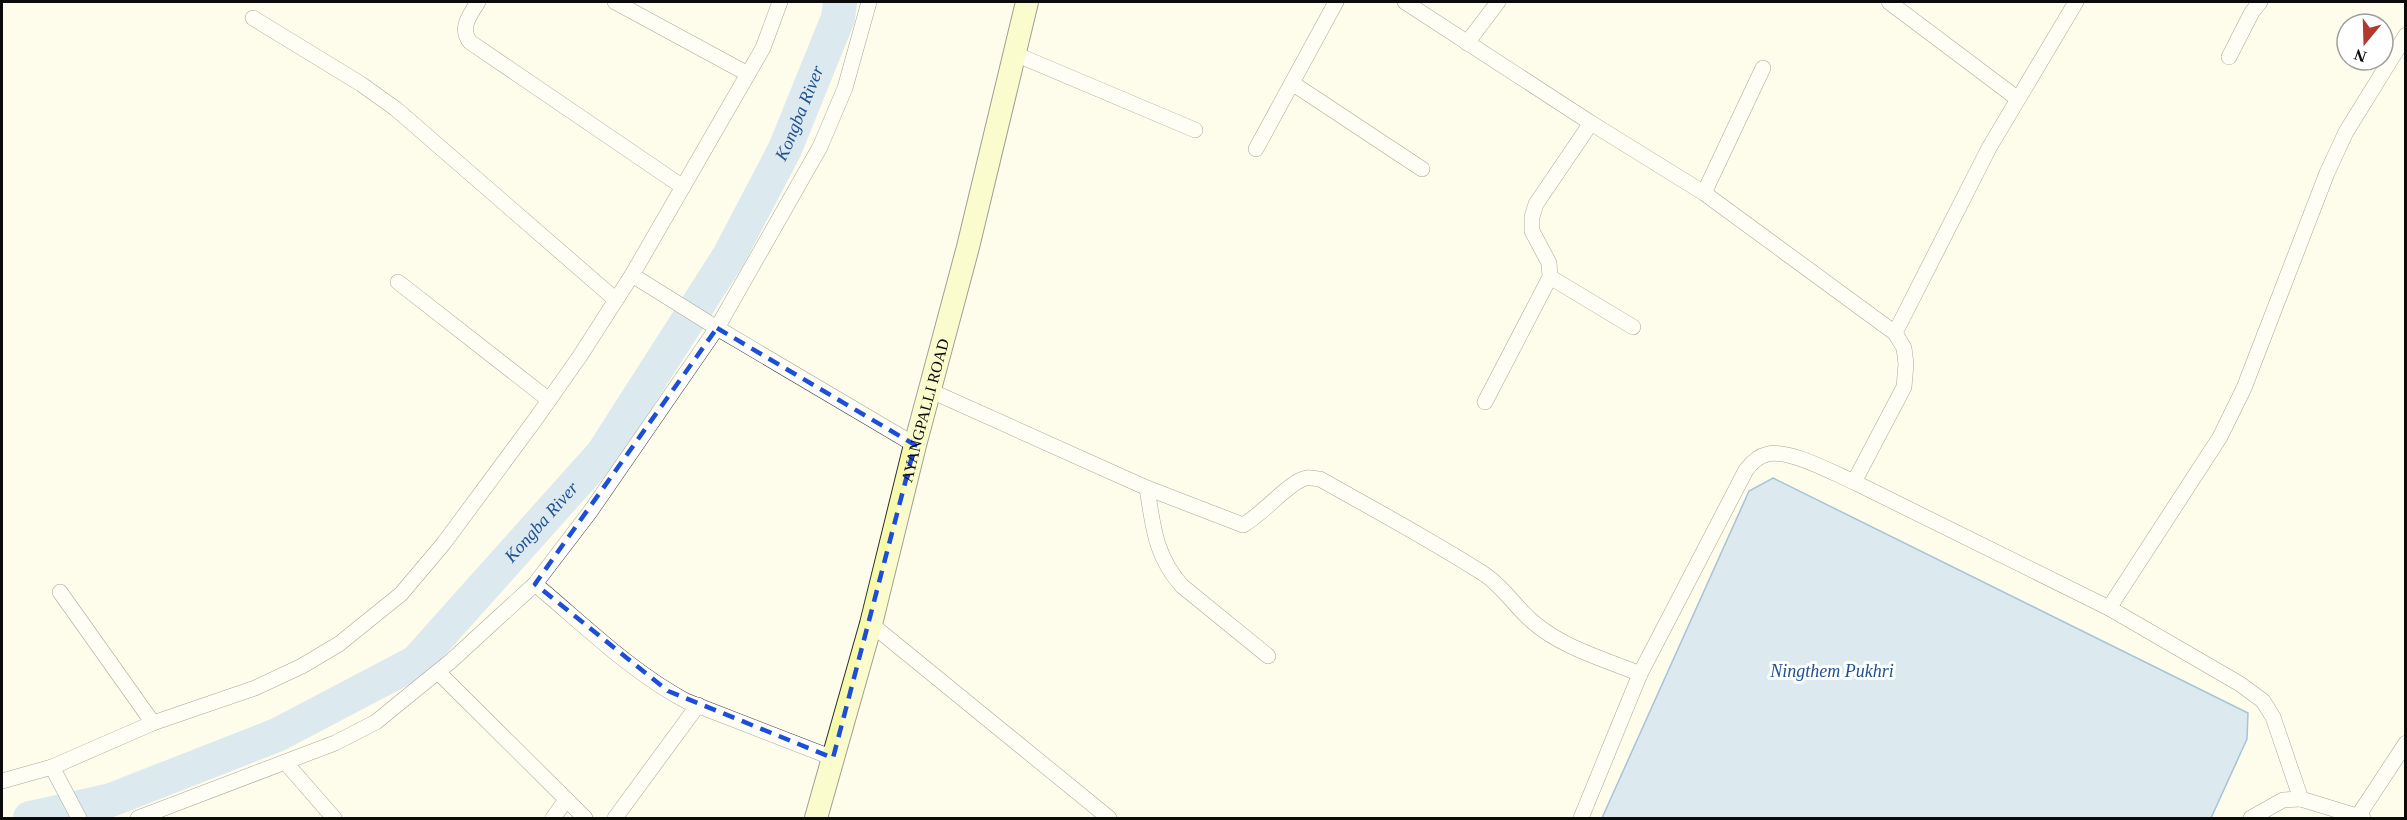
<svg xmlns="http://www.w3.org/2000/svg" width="2407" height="820" viewBox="0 0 2407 820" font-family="Georgia,serif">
<rect width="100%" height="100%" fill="#fefdeb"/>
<!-- water -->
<polygon fill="#b3d1f2" stroke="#3f7cc4" stroke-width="1.5" points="1773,478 2248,713 2247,739 2211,818 1602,818 1749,491"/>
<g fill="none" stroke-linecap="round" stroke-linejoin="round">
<!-- river -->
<path stroke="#b3d1f2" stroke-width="34" id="s1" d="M30,818L111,800L277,735L416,662L603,453L729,256L785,149L838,18L840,2"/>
<!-- street casing -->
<g stroke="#3e3e3e" stroke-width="16">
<g id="street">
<path d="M478,2C470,15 459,28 470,42L683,187"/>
<polyline points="615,2 748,74"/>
<polyline points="1405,2 1591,123 1704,193 1895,333 1904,348 1906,364 1904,387 1854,482 2109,608 2240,684 2263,701 2273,717 2301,799 2363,818"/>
<polyline points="1889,2 2018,99"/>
<polyline points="253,18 361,84 396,109 616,300"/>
<polyline points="1467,43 1498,2"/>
<polyline points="1015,54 1195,130"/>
<polyline points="2229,57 2252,12 2260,2"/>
<polyline points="1292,83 1422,169"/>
<polyline points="1256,149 1336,2"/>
<polyline points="1704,193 1763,68"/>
<polyline points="632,275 717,328 820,147 845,88 869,2"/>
<polyline points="1550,277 1633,327"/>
<polyline points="398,282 549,400"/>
<polyline points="1895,333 1989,148 2076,2"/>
<path d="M931,391L1147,488L1243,525C1261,516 1290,481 1306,478C1310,477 1316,479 1320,479C1375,510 1431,540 1484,574C1504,587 1515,607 1533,622C1563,648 1604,659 1640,674"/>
<polyline points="1485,402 1550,277 1549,263 1532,231 1532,217 1536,204 1591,123"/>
<path d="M1147,488C1153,526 1155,556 1182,586L1268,656"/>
<path d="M535,584C583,624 630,671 686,701L833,758"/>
<polyline points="60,592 153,723"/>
<polyline points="2109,608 2220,437 2244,388 2327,173 2346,132 2406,35"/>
<polyline points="871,624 1109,818"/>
<polyline points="438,672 585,818"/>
<polyline points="285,762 334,818"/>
<polyline points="52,767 79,818"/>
<polyline points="2,781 52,767 153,723 255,688 302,666 339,644 401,594 444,543 535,420 580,356 632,275 763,48 780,2"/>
<polyline points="2358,816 2406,743"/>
<polyline points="138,818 335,743 376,722 398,704 451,661 535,584 590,512 717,328 915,445"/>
<polyline points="553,818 566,800"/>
<polyline points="615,818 698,705"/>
<path d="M1581,818L1640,674L1746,470C1752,462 1758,456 1768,454C1790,449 1833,473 1854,482"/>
<polyline points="2251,818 2283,800 2301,799"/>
</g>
</g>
<!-- secondary casing -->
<g stroke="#2d2d2d" stroke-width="24">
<g id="secondary">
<path id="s2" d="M816,818L871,624L915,445L968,247L1027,2"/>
</g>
</g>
<!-- street -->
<use href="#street" stroke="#fff" stroke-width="15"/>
<!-- secondary -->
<use href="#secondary" stroke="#f7faaa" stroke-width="22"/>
</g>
<!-- marked area -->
<path d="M0 0H2407V820H0ZM717,328L915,445L833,758L668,691L535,584Z" fill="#fefdeb" fill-opacity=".55" fill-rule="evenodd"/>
<path fill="none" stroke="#1d4ed8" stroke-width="4.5" stroke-dasharray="12 8" stroke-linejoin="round" d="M717,328L915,445L833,758L668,691L535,584Z"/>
<g text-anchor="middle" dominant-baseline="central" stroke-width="6" stroke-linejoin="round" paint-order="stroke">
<!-- street labels -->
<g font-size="16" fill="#0b0b0b" stroke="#fff">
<text stroke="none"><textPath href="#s2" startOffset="422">AYANGPALLI ROAD</textPath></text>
</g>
<!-- water labels -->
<g font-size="18" font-style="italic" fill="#1d5094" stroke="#fff">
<text stroke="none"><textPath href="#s1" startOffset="1092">Kongba River</textPath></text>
<text stroke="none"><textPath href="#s1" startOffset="606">Kongba River</textPath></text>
<text x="1832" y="671">Ningthem Pukhri</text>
</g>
</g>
<!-- border -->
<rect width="2407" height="820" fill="none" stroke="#0b0b0b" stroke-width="6"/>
<!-- north arrow -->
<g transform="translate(2365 42) rotate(199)"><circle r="28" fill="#ffffff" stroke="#9d9d9d" stroke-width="1.5"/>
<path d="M0-4.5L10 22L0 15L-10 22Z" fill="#b2392d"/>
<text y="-9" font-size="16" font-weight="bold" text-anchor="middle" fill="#0b0b0b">N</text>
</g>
</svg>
